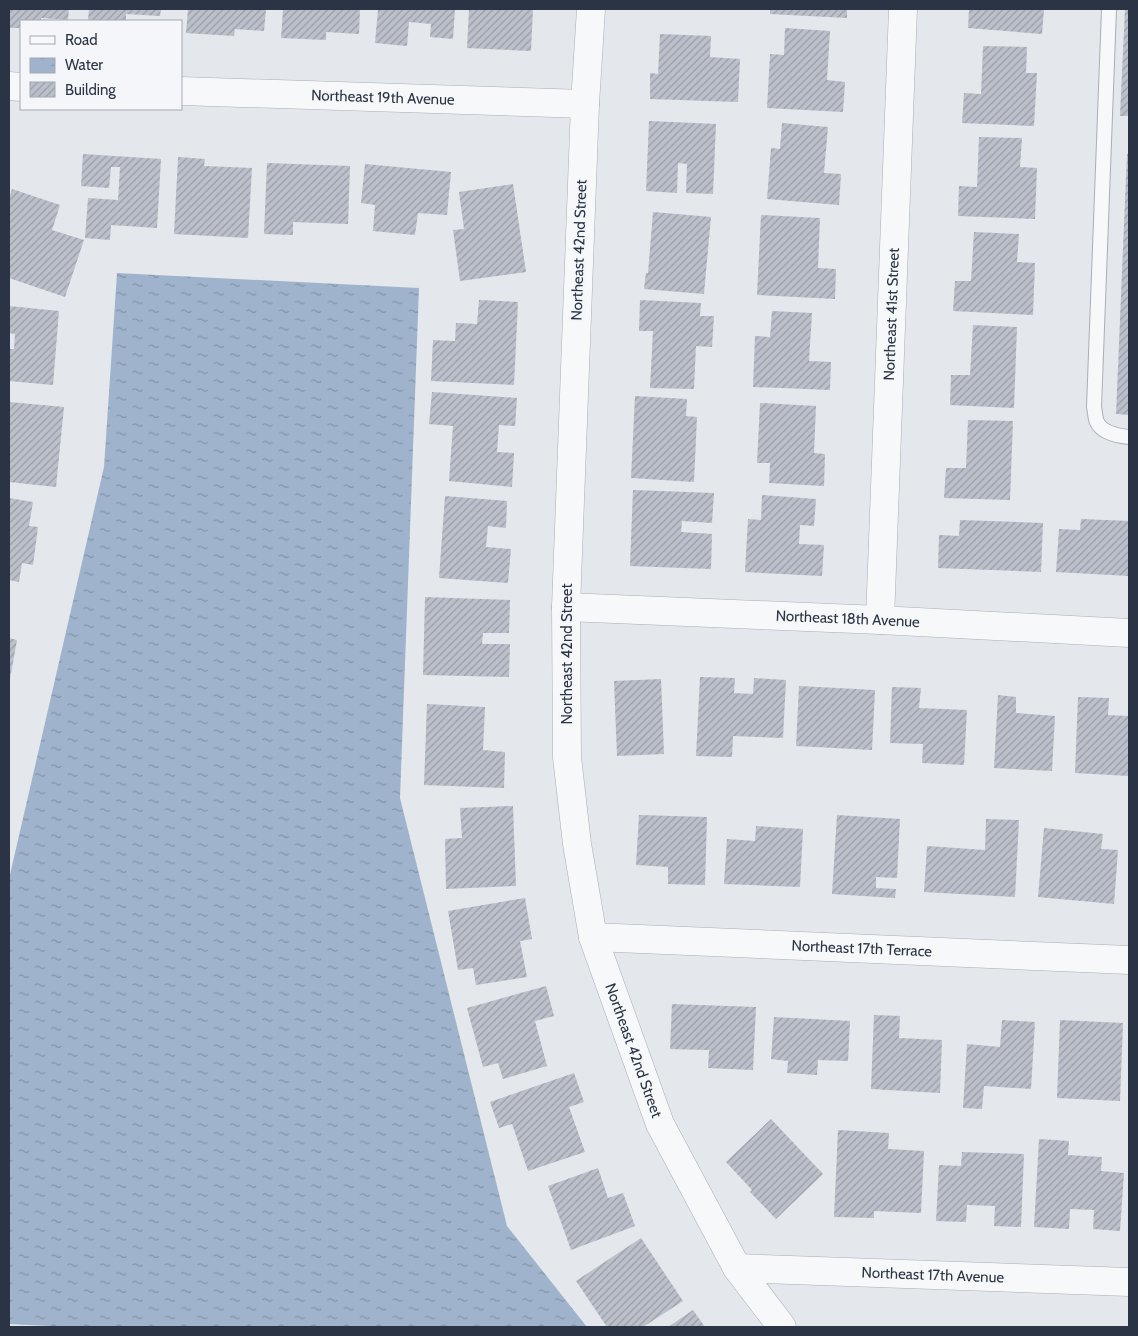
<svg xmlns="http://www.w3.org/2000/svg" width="1138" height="1336" viewBox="0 0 1138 1336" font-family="Cabin,sans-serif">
<defs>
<pattern id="water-ripples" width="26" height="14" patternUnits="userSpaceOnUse" patternTransform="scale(1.25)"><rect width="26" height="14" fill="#9fb4cc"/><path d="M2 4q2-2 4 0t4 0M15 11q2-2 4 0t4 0" fill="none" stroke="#8293a7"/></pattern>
<pattern id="building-hatch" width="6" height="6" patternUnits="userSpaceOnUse" patternTransform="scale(1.25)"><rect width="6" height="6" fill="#bbc0ca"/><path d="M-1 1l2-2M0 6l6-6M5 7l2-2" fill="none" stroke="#989da6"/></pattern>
</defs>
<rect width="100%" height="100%" fill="#e4e7ec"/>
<!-- water -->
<polygon fill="url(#water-ripples)" points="117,273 419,288 400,798 507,1226 587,1327 70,1327 9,1324 9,879 104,467"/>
<!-- building -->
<g fill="url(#building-hatch)">
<polygon points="10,9 69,9 68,20 41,18 41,21 21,21 21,28 9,28"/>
<polygon points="89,9 161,9 160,16 126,14 126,21 88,21"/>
<polygon points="188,9 266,9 264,31 235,29 234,36 186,33"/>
<polygon points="283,9 360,9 359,34 326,32 326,40 281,38"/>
<polygon points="378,9 455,9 453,39 430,37 431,24 409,22 407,46 375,43"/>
<polygon points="469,9 533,9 531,51 467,48"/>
<polygon points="770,9 847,9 847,18 770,14"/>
<polygon points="969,9 1044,9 1042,34 968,28"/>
<polygon points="1125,9 1129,9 1129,116 1120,116"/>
<polygon points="785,28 830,31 827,80 845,82 843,112 767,108 770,54 784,55"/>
<polygon points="660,34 711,36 710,57 740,59 738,102 650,99 650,73 658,74"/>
<polygon points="983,46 1027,47 1026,73 1037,73 1034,126 962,123 964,93 981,94"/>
<polygon points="649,121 716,124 713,194 686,193 687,164 678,163 677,193 646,191"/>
<polygon points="782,123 828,127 824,173 841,174 839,205 767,199 771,148 780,149"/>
<polygon points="979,137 1022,138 1020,167 1037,168 1035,219 958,216 959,186 977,187"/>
<polygon points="1129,153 1129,415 1116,414 1127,154"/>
<polygon points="83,154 161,159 157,228 111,225 110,240 85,238 88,198 118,200 120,167 111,167 109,188 81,186"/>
<polygon points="178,157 205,159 204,166 252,168 248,238 174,234"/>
<polygon points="267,163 350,166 348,224 293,222 293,235 264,234"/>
<polygon points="365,164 451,172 447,215 418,213 415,235 373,231 375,205 361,203"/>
<polygon points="513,184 526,272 460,281 453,230 464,229 459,192"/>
<polygon points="12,189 60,205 52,230 84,240 65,297 9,278 9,198"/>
<polygon points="653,212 711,217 704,294 644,289 646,273 648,273"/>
<polygon points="761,215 820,218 818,268 836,269 835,299 757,295"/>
<polygon points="974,232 1019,234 1017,262 1035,263 1033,315 953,311 955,281 971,281"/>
<polygon points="479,300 518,302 514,385 431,381 433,340 455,341 456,323 477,324"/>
<polygon points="640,300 701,303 700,316 714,316 712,347 696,346 694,389 650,388 653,331 639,331"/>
<polygon points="9,306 59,311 53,385 9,381 9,349 14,349 15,334 9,333"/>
<polygon points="772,311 812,313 809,361 831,362 830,390 753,387 755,336 770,337"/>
<polygon points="973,325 1017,327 1014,408 950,405 951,375 970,375"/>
<polygon points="432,392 517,398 515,426 499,425 497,452 514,453 512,487 449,481 453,426 429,424"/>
<polygon points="635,396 687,399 686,416 697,417 694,482 631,478"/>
<polygon points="9,402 64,407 56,487 9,482"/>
<polygon points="760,403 816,406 814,453 825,454 824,486 769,483 770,463 757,463"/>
<polygon points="968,420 1013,421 1010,500 944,498 946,468 966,468"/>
<polygon points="633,490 714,493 712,523 682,521 681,532 712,534 711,569 630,566"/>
<polygon points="762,495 816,499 814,526 800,525 799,544 824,545 822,576 745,572 748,519 761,520"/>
<polygon points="445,496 507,501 506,528 488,526 486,547 511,549 508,583 439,578"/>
<polygon points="9,498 33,502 29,526 38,527 33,565 22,563 19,582 9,580"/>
<polygon points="1081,519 1129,521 1129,576 1056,572 1059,529 1080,530"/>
<polygon points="960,520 1043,523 1041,572 938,568 939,535 959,536"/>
<polygon points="425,597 510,600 509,633 483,633 482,644 510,644 509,677 423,675"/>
<polygon points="9,638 17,640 10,679 9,679"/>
<polygon points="700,677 735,678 734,693 753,694 754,678 786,680 783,738 733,736 732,757 696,756"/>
<polygon points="661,679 664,754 617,756 614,681"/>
<polygon points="799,686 875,690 872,750 796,746"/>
<polygon points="892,687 921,688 919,708 967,710 964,765 922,763 923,744 890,743"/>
<polygon points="998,695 1016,697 1016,713 1055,716 1052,771 994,768"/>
<polygon points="1078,697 1109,698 1108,715 1129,716 1129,776 1075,773"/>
<polygon points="427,704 485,707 483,750 505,752 504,788 424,785"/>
<polygon points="513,806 516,886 446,889 445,839 462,838 460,808"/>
<polygon points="639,815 707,817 705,885 668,884 668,867 636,865"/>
<polygon points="837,815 900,819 897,878 876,877 876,888 896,889 895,898 832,894"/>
<polygon points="986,819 1019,820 1015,897 924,892 927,846 985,850"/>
<polygon points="756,826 803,829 800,887 724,884 727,839 755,841"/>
<polygon points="1044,828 1103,834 1101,849 1118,850 1114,904 1038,897"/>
<polygon points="525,898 532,939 520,941 527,977 476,985 473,968 458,970 448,911"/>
<polygon points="546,986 554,1016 535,1021 547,1066 503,1079 498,1063 483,1067 467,1008"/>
<polygon points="672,1004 756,1007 753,1070 708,1068 709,1050 670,1049"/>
<polygon points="874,1015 900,1016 899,1038 942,1040 940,1093 871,1089"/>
<polygon points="774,1017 850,1021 848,1061 818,1060 817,1075 787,1073 788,1061 771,1059"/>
<polygon points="1002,1020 1035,1022 1031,1089 984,1086 982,1109 963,1108 967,1044 1000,1047"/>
<polygon points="1060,1020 1123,1023 1120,1101 1057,1098"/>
<polygon points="574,1073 584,1102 569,1107 585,1152 528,1171 512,1124 499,1128 490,1102"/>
<polygon points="771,1119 823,1174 776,1219 750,1192 752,1190 726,1162"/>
<polygon points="838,1130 889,1133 888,1149 924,1151 921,1213 874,1211 874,1218 834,1217"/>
<polygon points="1039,1139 1069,1141 1068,1155 1102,1157 1101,1171 1124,1173 1120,1231 1093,1229 1094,1210 1070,1209 1069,1229 1034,1227"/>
<polygon points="962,1152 1024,1154 1021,1227 994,1226 995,1206 967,1205 966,1222 936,1221 939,1165 961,1166"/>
<polygon points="598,1168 608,1198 623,1193 635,1226 571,1250 548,1186"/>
<polygon points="641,1238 683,1301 643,1327 607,1327 576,1281"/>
<polygon points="693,1310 705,1327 668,1327"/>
</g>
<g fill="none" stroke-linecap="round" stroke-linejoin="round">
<!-- service casing -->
<g stroke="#a9aeb7" stroke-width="16">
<path id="service" d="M1109,9L1094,407C1095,411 1095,418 1097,422C1102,433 1119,436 1129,437"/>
</g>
<!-- minor casing -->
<g stroke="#a9aeb7" stroke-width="29">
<g id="minor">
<path id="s1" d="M591,9L585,104L566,607L567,757L577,844L593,937L660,1124L737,1268L782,1327"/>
<polyline points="9,86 21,87"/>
<path id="s2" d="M181,91L585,104"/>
<path id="s3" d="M566,607L880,620L1129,633"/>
<path id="s4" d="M880,620L903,9"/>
<path id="s5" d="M593,937L1129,960"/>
<path id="s6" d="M737,1268L1129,1282"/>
</g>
</g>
<!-- service -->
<use href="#service" stroke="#f7f8fa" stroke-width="14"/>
<!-- minor -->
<use href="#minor" stroke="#f7f8fa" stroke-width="28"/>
</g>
<g text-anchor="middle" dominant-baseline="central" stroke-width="4" stroke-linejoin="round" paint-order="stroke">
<!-- street labels -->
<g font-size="15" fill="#2b3445" stroke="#f4f6f9">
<text stroke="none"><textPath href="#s2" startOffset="202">Northeast 19th Avenue</textPath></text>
<text transform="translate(579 250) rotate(-88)">Northeast 42nd Street</text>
<text stroke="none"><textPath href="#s4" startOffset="306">Northeast 41st Street</textPath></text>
<text stroke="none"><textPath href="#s3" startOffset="282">Northeast 18th Avenue</textPath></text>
<text transform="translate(567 654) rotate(-90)">Northeast 42nd Street</text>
<text stroke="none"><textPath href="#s5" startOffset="269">Northeast 17th Terrace</textPath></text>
<text stroke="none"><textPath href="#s1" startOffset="1051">Northeast 42nd Street</textPath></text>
<text stroke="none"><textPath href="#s6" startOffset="196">Northeast 17th Avenue</textPath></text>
</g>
</g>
<!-- border -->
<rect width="1138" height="1336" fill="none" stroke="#2b3445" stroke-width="20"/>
<!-- legend -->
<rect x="20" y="20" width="162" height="90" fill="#f4f6f9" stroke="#a4a8b1"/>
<rect x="30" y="36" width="25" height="8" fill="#f7f8fa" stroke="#a4a8b1"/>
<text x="65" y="45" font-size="15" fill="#2b3445">Road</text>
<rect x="30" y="58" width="25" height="15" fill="url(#water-ripples)" stroke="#a4a8b1"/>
<text x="65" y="70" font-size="15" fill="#2b3445">Water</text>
<rect x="30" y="82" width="25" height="15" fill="url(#building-hatch)" stroke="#a4a8b1"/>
<text x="65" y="95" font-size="15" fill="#2b3445">Building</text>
</svg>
